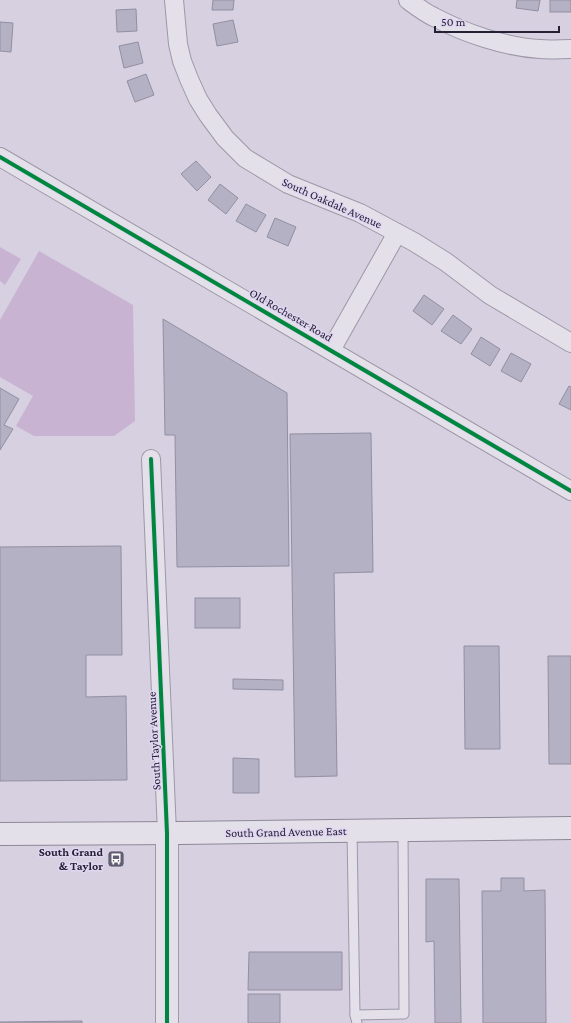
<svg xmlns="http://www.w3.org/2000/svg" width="571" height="1023" viewBox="0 0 571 1023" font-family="'Crimson Pro',serif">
<rect width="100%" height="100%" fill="#d6d0e1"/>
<!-- green -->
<g fill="#c8b4d2">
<polygon points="0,247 21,259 5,285 0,281"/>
<polygon points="39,251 133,305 135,421 114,436 34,436 16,426 33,396 0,377 0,320"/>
</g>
<!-- building -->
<g fill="#b4b1c5" stroke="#928fa1">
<polygon points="213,0 234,0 233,10 212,10"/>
<polygon points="517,0 540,0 538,11 516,8"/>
<rect x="550" y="0" width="21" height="12"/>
<polygon points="136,9 137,31 117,32 116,10"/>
<polygon points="233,20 238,42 217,46 213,24"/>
<polygon points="0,22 13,23 11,52 0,51"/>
<polygon points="138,42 143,63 124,68 119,46"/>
<polygon points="146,74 154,95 135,102 127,81"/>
<polygon points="196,161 211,177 197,191 181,174"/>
<polygon points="220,184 238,198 226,214 208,200"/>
<polygon points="246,204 266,215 256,232 236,221"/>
<polygon points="275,218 296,227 288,246 267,237"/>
<polygon points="424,295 444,309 432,325 413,311"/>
<polygon points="453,315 472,329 461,344 441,331"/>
<polygon points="163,319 287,393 289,566 177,567 175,435 165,435"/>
<polygon points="481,337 500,349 490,366 471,354"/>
<polygon points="511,353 531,364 521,382 501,371"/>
<polygon points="569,386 571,387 571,410 559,404"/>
<polygon points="0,388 19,399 4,425 13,429 0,450"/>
<polygon points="371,433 373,572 334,573 337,776 295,777 290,434"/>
<polygon points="121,546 122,655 86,655 86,697 126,696 127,780 0,781 0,547"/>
<rect x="195" y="598" width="45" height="30"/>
<polygon points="464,646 499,646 500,749 465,749"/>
<polygon points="548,656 571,656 571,764 549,764"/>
<polygon points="233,679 283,680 283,690 233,689"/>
<polygon points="233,758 259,759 259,793 233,793"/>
<polygon points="501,878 524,878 524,891 545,890 546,1023 483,1023 482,891 501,891"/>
<polygon points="426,879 459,879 461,1023 435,1023 434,941 426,942"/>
<polygon points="249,952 342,952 342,990 248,990"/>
<rect x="248" y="994" width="32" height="29"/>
<polygon points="82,1021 82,1023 0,1023 0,1022"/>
</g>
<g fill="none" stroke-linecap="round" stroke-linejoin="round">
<!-- service casing -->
<g stroke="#9c98a7" stroke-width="11">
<g id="service">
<polyline points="352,831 355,1015 357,1023"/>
<polyline points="355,1015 404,1014 403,830"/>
</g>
</g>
<!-- minor casing -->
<g stroke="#9c98a7" stroke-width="20">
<g id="minor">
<polyline points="174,0 178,44 182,61 189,79 198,99 208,115 225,138 245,158 288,184 360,213 414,242 446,262 490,295 571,343"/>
<path d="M408,0C416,6 425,13 434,17C464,33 505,47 540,49C550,50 561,49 571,49"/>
<polyline points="0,157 571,491"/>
<polyline points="331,350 397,233"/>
<polyline points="151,459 167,833"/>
</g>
</g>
<!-- tertiary casing -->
<g stroke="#9c98a7" stroke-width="24">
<polyline id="tertiary" points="167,833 167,1023"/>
</g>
<!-- secondary casing -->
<g stroke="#8c8897" stroke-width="24">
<polyline id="secondary" points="0,834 179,833 571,828"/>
</g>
<!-- service -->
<use href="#service" stroke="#e4e0ea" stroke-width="9"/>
<!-- minor -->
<use href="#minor" stroke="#e4e0ea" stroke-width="18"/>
<!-- tertiary -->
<use href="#tertiary" stroke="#e4e0ea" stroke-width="22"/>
<!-- secondary -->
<use href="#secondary" stroke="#e4e0ea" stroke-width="22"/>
<!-- cycleway casing -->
<g stroke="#e0d6f1" stroke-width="6">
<g id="cycleway">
<polyline points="0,157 571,491"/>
<polyline points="151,459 167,833 167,1023"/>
</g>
</g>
<!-- cycleway -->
<use href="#cycleway" stroke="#00873e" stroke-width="4"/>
</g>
<!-- icons -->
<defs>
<g id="bus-square" transform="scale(0.9)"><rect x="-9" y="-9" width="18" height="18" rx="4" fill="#625e71" stroke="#e0d6f1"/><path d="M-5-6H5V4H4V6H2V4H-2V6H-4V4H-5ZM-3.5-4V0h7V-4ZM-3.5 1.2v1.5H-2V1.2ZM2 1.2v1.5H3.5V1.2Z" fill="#fff"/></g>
</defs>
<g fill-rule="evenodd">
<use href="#bus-square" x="116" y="859"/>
</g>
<g text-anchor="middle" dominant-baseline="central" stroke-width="3" stroke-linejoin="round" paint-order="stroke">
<!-- street labels -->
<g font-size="12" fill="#242135" stroke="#e0d6f1">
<text transform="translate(332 203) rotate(24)">South Oakdale Avenue</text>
<text transform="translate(291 315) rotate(30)">Old Rochester Road</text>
<text transform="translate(154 741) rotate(-93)">South Taylor Avenue</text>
<text transform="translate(286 832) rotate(-1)">South Grand Avenue East</text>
</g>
<!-- poi labels -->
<g font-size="12" font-weight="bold" fill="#242135" stroke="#e0d6f1" text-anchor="end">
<text x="103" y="852">South Grand<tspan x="103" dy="14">&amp; Taylor</tspan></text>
</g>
</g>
<!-- scale -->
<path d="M435 26v6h124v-6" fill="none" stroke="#242135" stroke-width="2"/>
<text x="441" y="26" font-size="12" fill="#242135" stroke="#e0d6f1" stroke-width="3" paint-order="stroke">50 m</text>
</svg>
